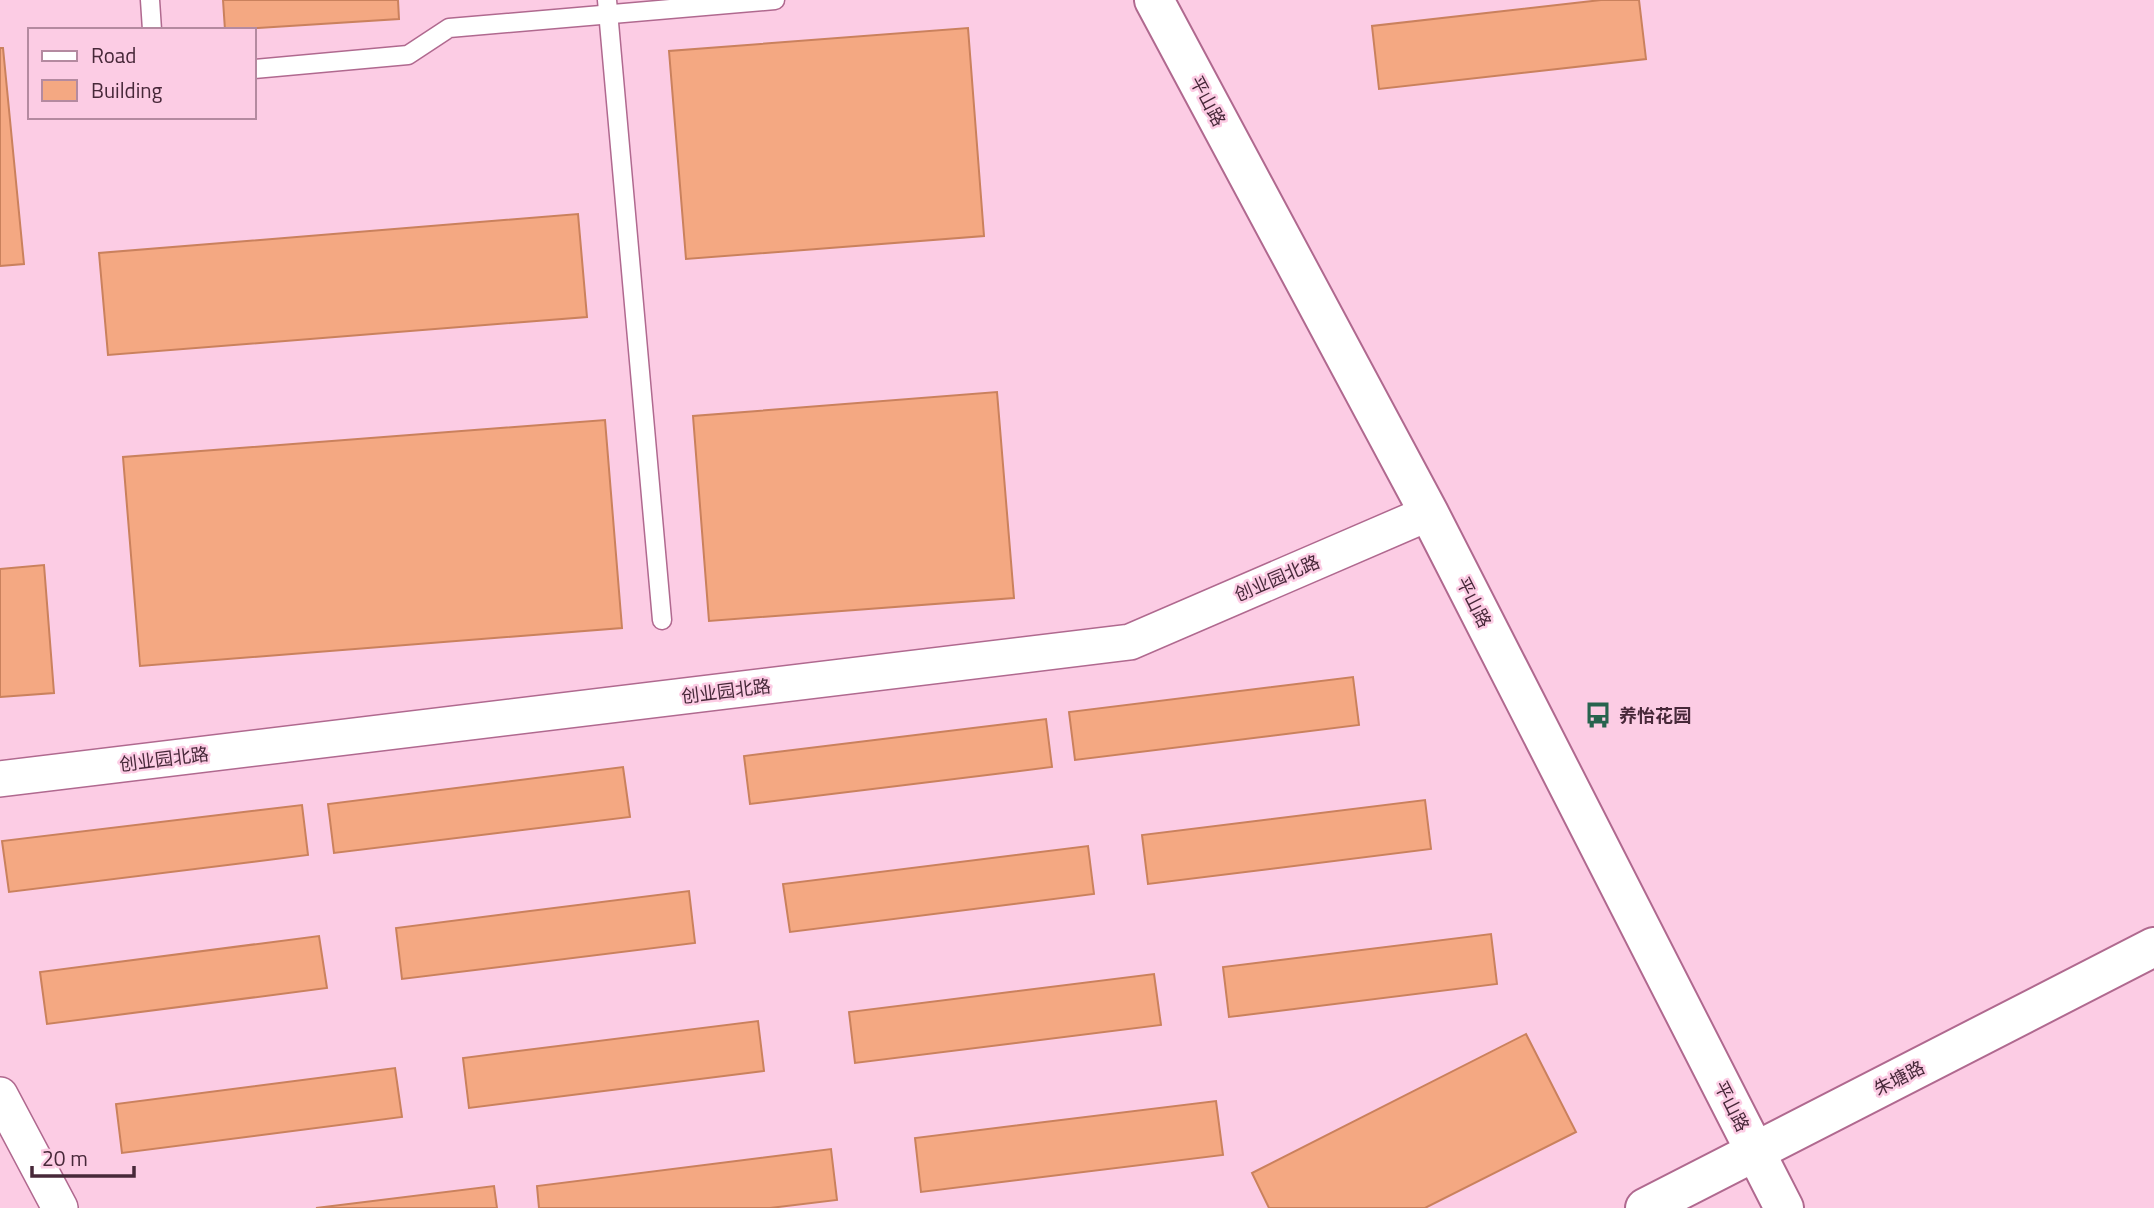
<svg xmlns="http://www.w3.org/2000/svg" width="2154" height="1208" viewBox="0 0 2154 1208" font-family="'Titillium Web','Noto Sans SC',sans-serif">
<rect width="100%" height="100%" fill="#fccce4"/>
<!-- building -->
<g fill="#f4a882" stroke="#ca815d" stroke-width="2">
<polygon points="223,0 398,0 399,19 225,30"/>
<polygon points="1601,0 1639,0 1646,59 1379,89 1372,26"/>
<polygon points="968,28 984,236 686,259 669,51"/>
<polygon points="0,48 3,48 24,264 0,266"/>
<polygon points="578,214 587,317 108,355 99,253"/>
<polygon points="997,392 1014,598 709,621 693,416"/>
<polygon points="605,420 622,628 140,666 123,457"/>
<polygon points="44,565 54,693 0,697 0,569"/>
<polygon points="1353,677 1359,725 1075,760 1069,712"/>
<polygon points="1046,719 1052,767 750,804 744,756"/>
<polygon points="623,767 630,817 334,853 328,804"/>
<polygon points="1425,800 1431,849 1148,884 1142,835"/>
<polygon points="302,805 308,855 9,892 2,841"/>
<polygon points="1088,846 1094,894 790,932 783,884"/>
<polygon points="689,891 695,943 402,979 396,928"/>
<polygon points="1491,934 1497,984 1229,1017 1223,967"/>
<polygon points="319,936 327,988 47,1024 40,972"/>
<polygon points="1154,974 1161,1025 855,1063 849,1012"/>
<polygon points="758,1021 764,1071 469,1108 463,1058"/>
<polygon points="1526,1034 1576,1132 1425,1208 1269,1208 1252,1173"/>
<polygon points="395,1068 402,1117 122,1153 116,1104"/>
<polygon points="1216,1101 1223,1155 921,1192 915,1138"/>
<polygon points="831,1149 837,1200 770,1208 539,1208 537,1186"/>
<polygon points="494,1186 497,1208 316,1208"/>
</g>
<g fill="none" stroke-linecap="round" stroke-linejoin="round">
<!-- service casing -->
<g stroke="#b0698f" stroke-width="21">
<g id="service">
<polyline points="150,0 152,30"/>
<polyline points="607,0 662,620"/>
<polyline points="254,69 408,55 449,28 775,0"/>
</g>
</g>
<!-- minor casing -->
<g stroke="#b0698f" stroke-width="38">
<g id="minor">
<polyline points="0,779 1130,642 1429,513"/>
<polyline points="0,1095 60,1208"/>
</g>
</g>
<!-- tertiary casing -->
<g stroke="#b0698f" stroke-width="42">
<g id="tertiary">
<polyline points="1154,0 1429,513 1784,1208"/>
<polyline points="1645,1208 2154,947"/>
</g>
</g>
<!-- service -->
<use href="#service" stroke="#fff" stroke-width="18"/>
<!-- minor -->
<use href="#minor" stroke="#fff" stroke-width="35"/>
<!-- tertiary -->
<use href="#tertiary" stroke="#fff" stroke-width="38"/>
</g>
<!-- icons -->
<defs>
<g id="bus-bare" transform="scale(2.1)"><path d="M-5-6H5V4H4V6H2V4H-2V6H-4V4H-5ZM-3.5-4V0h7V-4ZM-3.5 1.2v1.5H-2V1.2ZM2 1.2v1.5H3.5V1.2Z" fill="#27634e" stroke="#fccce4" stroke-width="2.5" paint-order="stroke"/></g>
</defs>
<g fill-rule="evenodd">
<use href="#bus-bare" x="1598" y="715"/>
</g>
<g text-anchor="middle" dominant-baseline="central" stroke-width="5" stroke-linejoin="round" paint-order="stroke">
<!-- street labels -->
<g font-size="18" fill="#472839" stroke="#fccce4">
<text transform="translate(1208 101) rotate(62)">平山路</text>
<text transform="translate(1277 578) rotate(-23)">创业园北路</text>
<text transform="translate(1474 602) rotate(63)">平山路</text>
<text transform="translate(726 691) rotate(-7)">创业园北路</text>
<text transform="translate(164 759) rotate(-7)">创业园北路</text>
<text transform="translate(1899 1078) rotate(-27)">朱塘路</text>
<text transform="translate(1732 1106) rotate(63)">平山路</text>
</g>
<!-- poi labels -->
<g font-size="18" font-weight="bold" fill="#472839" stroke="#fccce4" text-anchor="start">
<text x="1619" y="715">养怡花园</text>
</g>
</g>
<!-- legend -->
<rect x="28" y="28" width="228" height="91" fill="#fccce4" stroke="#b48aa0" stroke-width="2"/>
<rect x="42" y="51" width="35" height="10" fill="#ffffff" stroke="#b48aa0" stroke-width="2"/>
<text x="91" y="63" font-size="21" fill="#472839">Road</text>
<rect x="42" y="80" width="35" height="21" fill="#f4a882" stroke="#b48aa0" stroke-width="2"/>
<text x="91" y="98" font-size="21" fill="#472839">Building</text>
<!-- scale -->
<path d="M32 1166v10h102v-10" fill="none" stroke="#472839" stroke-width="3.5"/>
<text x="42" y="1166" font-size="21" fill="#472839" stroke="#fccce4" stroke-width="5" paint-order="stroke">20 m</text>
</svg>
